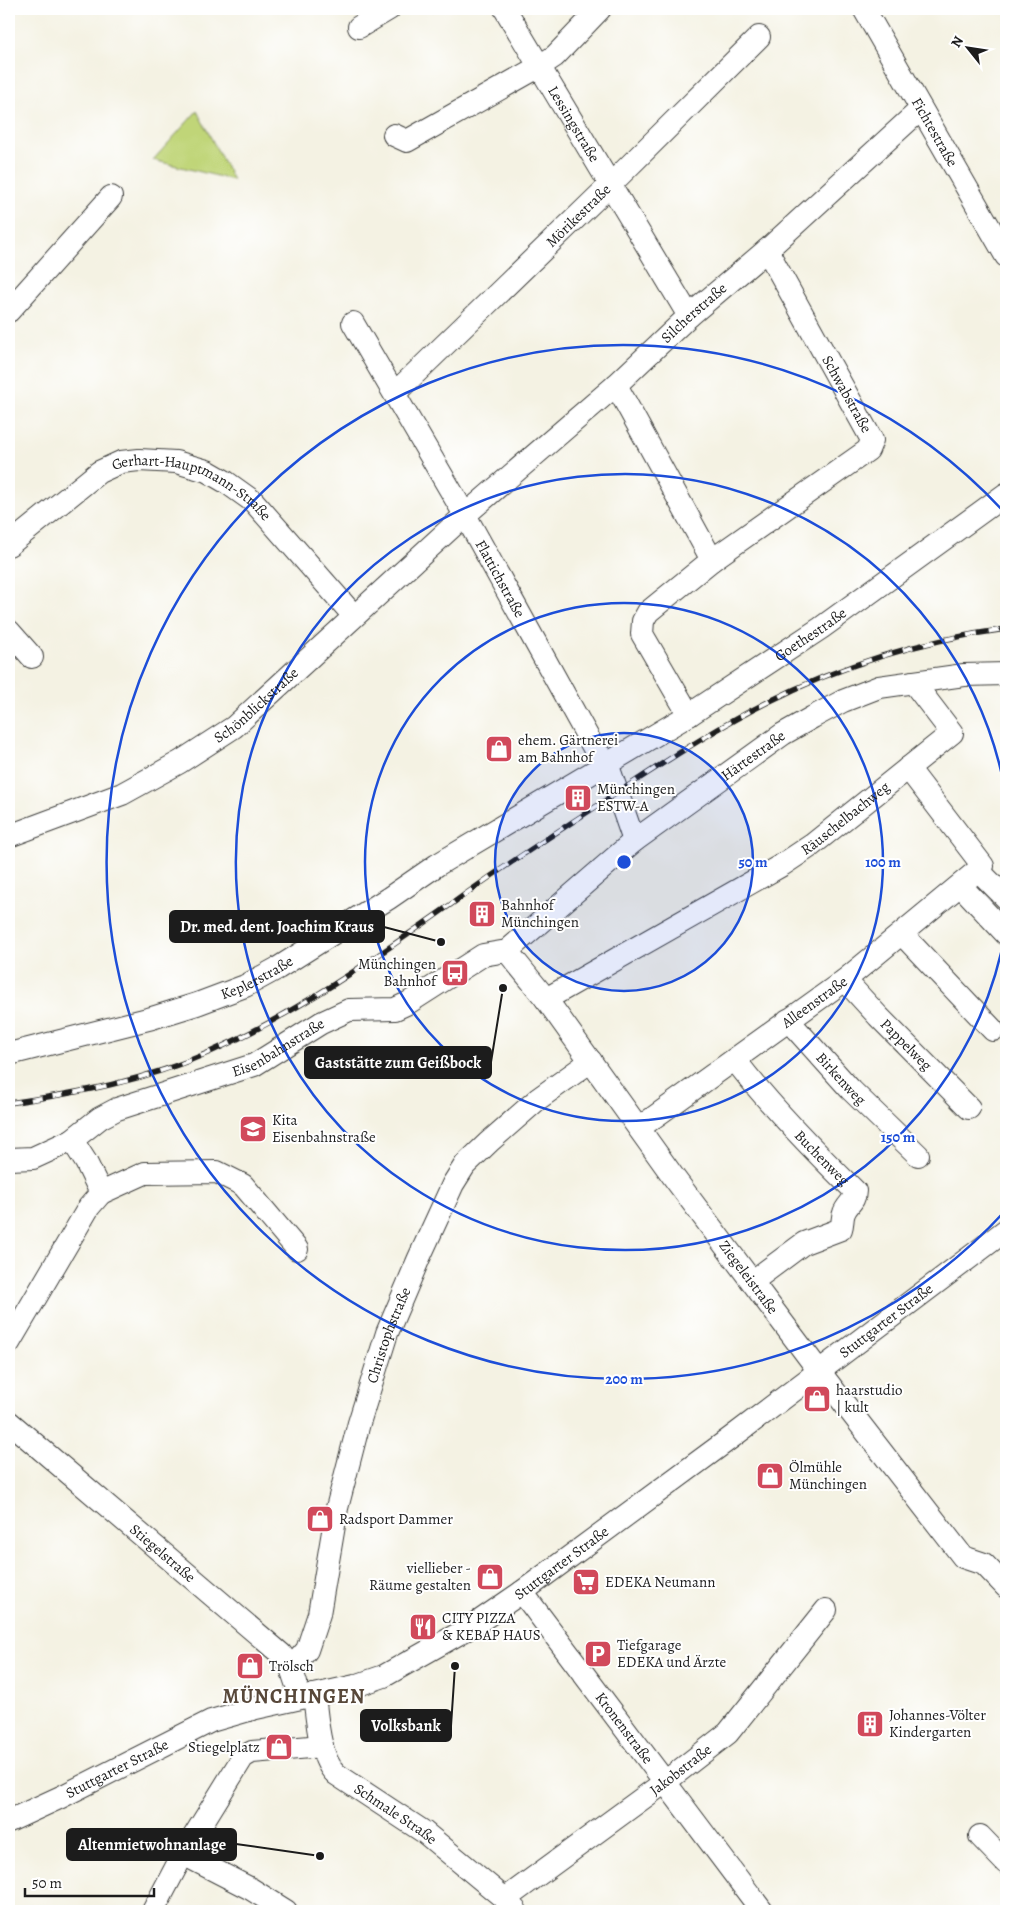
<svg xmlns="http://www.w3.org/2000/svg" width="1015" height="1920" viewBox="0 0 1015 1920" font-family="Alegreya,serif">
<rect width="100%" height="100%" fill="#fff"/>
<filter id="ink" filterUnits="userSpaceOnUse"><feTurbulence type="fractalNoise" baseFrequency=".02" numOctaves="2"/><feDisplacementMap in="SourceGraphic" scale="10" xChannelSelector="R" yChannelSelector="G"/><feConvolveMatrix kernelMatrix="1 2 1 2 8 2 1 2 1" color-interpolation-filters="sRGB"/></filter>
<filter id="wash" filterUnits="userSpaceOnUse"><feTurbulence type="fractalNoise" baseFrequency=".0096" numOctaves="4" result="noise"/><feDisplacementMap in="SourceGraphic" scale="20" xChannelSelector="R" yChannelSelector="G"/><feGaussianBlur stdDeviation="1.12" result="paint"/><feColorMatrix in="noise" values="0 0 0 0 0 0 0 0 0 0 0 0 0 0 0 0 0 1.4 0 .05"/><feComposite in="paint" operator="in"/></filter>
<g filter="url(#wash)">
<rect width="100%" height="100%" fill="#f4f2e3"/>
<!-- green -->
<polygon fill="#c0d578" stroke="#6e784a" points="197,111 233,180 153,160"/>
</g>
<g filter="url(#ink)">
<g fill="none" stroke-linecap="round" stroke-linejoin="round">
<!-- minor casing -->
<g stroke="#3c3c3a" stroke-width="24">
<g id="minor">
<path id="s1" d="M505,9L689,316"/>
<path id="s2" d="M864,9L1006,256"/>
<polyline points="359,27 389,9"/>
<polyline points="394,135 407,141 540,66 555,56 600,9"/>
<polyline points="9,311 111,197"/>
<path id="s3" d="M353,323L465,515L595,750L607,763L634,841"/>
<polyline points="616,385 712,560"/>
<path id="s4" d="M395,393L611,184L759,37"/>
<path id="s5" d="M9,545L99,472L121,462L139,460L176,462L207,471L226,482L254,502L354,616"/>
<polyline points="9,631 32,657"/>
<polyline points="689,715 642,634 643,621 648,612 712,560 868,450 872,440 767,250"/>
<path id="s6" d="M9,836L122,794L180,762L234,727L465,515L616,385L689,316L767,250L921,109"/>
<polyline points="979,871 1006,898"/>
<polyline points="961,886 1006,934"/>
<polyline points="902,934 993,1030"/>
<path id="s7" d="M507,951L546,999L675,1179L819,1371L963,1557L984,1564L1006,1587"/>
<path id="s8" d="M845,980L878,1016L969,1108"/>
<path id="s9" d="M546,999L782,865L812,845L952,733L913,682"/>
<path id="s10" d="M788,1020L850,1089L918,1155"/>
<path id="s11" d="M9,1054L152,1018L197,1004L245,986L278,968L389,898L437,865L689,715L821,628L1006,494"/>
<path id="s12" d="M735,1060C771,1107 812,1149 855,1191C855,1202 847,1204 844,1213C842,1218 843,1223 841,1229L804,1243L753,1281"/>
<path id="s13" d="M639,1128L845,980L983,866L908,768"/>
<path id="s14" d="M9,1159L33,1158L72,1140L100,1118L117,1109L254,1065L321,1023L349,1010L395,1009L408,1003L483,955L507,951L634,841L783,734L813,717L843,701L879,687L964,675L1006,674"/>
<polyline points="101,1193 145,1173 217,1172 243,1185 297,1249"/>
<polyline points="9,1343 89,1207 101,1193 86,1162 72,1140"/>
<path id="s15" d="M9,1422L281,1654L291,1668L296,1683"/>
<path id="s16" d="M522,1592L762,1911"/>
<path id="s17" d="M291,1668L307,1650L319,1614L337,1508L359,1423L387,1333L419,1258L453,1184L465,1165L489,1142L538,1099L591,1061"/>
<path id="s18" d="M314,1695C317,1718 319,1758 336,1774L424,1832L505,1899L516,1911"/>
<path id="s19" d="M9,1821L61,1797L211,1721L256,1708L355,1686L384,1676L474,1625L522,1592L732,1437L1006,1230"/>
<polyline points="980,1836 1006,1863"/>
<polyline points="183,1854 251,1889 286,1911"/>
<path id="s20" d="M505,1899L665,1782L728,1733L826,1610"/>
<polyline points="153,1911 183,1854 243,1757 252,1752 322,1746"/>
</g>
</g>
<!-- minor -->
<use href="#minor" stroke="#fff" stroke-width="22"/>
<!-- rail casing -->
<g stroke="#1c1c1c" stroke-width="5.5">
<path id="rail" d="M9,1103C78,1093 145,1081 210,1052C302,1011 385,951 467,893C516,858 566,826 617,793C665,762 714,729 766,703C841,665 923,640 1006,629"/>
</g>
<!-- rail -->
<use href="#rail" stroke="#fff" stroke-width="4" stroke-dasharray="11" stroke-linecap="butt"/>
</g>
</g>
<!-- distance rings -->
<circle cx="624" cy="862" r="129" fill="#1d4ed8" fill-opacity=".12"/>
<g fill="none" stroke="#1d4ed8" stroke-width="2.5">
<circle cx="624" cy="862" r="129"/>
<circle cx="624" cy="862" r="259"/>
<path d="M1006 929A388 388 0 1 1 1006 795"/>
<path d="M1005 1211A517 517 0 1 1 1005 513"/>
</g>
<!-- icons -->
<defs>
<g id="shop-square" transform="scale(1.4375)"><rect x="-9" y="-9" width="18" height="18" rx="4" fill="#d1495b" stroke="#fff"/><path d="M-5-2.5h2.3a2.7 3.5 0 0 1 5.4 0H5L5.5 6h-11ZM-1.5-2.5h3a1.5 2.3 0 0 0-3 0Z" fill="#fff"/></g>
<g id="building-square" transform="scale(1.4375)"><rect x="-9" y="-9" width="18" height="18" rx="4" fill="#d1495b" stroke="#fff"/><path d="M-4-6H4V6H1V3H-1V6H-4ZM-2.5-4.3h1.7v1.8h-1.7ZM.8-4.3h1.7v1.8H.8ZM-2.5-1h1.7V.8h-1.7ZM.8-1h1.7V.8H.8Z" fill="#fff"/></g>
<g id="bus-square" transform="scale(1.4375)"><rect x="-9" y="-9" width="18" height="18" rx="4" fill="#d1495b" stroke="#fff"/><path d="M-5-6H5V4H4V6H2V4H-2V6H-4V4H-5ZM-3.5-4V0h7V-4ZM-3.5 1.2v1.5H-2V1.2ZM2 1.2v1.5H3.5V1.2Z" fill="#fff"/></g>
<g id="school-square" transform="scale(1.4375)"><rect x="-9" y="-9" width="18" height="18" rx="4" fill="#d1495b" stroke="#fff"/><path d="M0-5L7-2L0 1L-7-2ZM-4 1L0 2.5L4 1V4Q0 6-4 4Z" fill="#fff"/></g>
<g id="supermarket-square" transform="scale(1.4375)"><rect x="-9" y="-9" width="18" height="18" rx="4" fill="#d1495b" stroke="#fff"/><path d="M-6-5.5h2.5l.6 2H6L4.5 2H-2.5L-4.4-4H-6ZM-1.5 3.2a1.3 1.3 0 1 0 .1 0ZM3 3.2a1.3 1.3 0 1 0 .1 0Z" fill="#fff"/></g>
<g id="restaurant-square" transform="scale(1.4375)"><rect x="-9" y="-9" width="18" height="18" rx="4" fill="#d1495b" stroke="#fff"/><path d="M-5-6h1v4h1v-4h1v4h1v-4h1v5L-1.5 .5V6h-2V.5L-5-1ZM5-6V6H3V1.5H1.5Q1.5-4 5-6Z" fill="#fff"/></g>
<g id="parking-square" transform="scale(1.4375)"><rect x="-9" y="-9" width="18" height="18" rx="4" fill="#d1495b" stroke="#fff"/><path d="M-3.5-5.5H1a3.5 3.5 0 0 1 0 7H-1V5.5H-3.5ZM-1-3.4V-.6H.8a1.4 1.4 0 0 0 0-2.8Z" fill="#fff"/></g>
</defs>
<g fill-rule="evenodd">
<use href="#shop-square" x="499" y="749"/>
<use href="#building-square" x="578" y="798"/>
<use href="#building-square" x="482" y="914"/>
<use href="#bus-square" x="455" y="973"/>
<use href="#school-square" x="253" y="1129"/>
<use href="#shop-square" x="817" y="1399"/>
<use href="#shop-square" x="770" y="1476"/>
<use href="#shop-square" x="320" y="1519"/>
<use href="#shop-square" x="490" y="1577"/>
<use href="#supermarket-square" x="586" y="1582"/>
<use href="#restaurant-square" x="423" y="1627"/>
<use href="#parking-square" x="598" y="1654"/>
<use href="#shop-square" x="250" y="1666"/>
<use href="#building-square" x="870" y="1724"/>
<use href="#shop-square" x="279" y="1747"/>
</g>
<g text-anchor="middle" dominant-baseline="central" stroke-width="4" stroke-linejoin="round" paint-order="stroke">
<!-- street labels -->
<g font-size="15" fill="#1c1c1c" stroke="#fff">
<text stroke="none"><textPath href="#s1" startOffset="134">Lessingstraße</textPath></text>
<text stroke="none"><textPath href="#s2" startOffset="142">Fichtestraße</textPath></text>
<text stroke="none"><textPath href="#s4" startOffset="255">Mörikestraße</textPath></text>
<text stroke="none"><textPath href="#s6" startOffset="870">Silcherstraße</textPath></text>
<text transform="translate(847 394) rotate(61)">Schwabstraße</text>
<text stroke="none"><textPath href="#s5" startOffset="218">Gerhart-Hauptmann-Straße</textPath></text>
<text stroke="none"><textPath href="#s3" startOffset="295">Flattichstraße</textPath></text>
<text stroke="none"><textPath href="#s11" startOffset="912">Goethestraße</textPath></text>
<text stroke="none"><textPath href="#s6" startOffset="282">Schönblickstraße</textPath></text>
<text stroke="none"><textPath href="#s14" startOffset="864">Härtestraße</textPath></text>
<text stroke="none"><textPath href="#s9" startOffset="350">Räuschelbachweg</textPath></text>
<text stroke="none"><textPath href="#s11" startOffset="260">Keplerstraße</textPath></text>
<text stroke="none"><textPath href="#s13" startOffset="216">Alleenstraße</textPath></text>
<text stroke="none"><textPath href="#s8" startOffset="89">Pappelweg</textPath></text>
<text stroke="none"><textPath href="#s14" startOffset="295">Eisenbahnstraße</textPath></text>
<text stroke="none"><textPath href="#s10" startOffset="79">Birkenweg</textPath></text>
<text stroke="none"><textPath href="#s12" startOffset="131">Buchenweg</textPath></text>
<text stroke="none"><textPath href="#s7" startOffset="406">Ziegeleistraße</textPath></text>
<text stroke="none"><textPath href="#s19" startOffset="1020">Stuttgarter Straße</textPath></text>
<text stroke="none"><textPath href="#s17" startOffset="350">Christophstraße</textPath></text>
<text stroke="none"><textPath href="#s15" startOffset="202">Stiegelstraße</textPath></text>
<text stroke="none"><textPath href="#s19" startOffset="615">Stuttgarter Straße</textPath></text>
<text stroke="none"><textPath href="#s16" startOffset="170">Kronenstraße</textPath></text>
<text stroke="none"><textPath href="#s19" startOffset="120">Stuttgarter Straße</textPath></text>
<text stroke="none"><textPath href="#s20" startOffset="218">Jakobstraße</textPath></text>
<text stroke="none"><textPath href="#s18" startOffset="155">Schmale Straße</textPath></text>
</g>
<!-- poi labels -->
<g font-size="15" fill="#1c1c1c" stroke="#fff" text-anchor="start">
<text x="518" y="740">ehem. Gärtnerei<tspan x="518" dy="17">am Bahnhof</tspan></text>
<text x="597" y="789">Münchingen<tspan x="597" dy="17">ESTW-A</tspan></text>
<text x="501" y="905">Bahnhof<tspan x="501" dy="17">Münchingen</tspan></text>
<text x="436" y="964" text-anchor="end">Münchingen<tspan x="436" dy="17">Bahnhof</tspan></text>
<text x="272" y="1120">Kita<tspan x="272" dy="17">Eisenbahnstraße</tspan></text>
<text x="836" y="1390">haarstudio<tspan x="836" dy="17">| kult</tspan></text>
<text x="789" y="1467">Ölmühle<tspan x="789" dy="17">Münchingen</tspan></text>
<text x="339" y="1519">Radsport Dammer</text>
<text x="471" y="1568" text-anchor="end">viellieber -<tspan x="471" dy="17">Räume gestalten</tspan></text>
<text x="605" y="1582">EDEKA Neumann</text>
<text x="442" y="1618">CITY PIZZA<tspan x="442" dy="17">&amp; KEBAP HAUS</tspan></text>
<text x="617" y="1645">Tiefgarage<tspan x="617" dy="17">EDEKA und Ärzte</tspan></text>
<text x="269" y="1666">Trölsch</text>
<text x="889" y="1715">Johannes-Völter<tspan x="889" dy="17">Kindergarten</tspan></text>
<text x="260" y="1747" text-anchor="end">Stiegelplatz</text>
</g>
<!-- district labels -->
<g font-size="20" font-weight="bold" letter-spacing="1" fill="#58483a" stroke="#fff">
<text x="294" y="1696">MÜNCHINGEN</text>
</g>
</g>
<circle cx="624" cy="862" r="8" fill="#1d4ed8" stroke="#fff" stroke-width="2.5"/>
<g font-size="15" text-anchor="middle" font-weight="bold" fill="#1d4ed8" stroke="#fff" stroke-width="4" stroke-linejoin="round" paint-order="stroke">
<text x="753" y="867">50 m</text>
<text x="883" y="867">100 m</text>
<text x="898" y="1142">150 m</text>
<text x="624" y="1384">200 m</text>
</g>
<!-- callouts -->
<path fill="none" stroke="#1c1c1c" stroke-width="2" d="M441 942L384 927M503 988L491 1062M455 1666L451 1726M320 1856L236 1844"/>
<g fill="#1c1c1c" stroke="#fff" stroke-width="2">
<circle cx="441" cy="942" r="5"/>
<circle cx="503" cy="988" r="5"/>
<circle cx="455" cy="1666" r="5"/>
<circle cx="320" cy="1856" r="5"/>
</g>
<g fill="#1c1c1c" stroke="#1c1c1c" stroke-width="2">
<rect x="170" y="911" width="214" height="31" rx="5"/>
<rect x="305" y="1047" width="186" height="31" rx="5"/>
<rect x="361" y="1710" width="90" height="31" rx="5"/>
<rect x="67" y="1829" width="169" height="31" rx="5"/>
</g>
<g font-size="16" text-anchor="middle" font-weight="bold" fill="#fff">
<text x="277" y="932">Dr. med. dent. Joachim Kraus</text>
<text x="398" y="1068">Gaststätte zum Geißbock</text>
<text x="406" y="1731">Volksbank</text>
<text x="152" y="1850">Altenmietwohnanlage</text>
</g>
<!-- margin -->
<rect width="1015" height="1920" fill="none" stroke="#fff" stroke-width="30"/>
<!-- north arrow -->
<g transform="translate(968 48) rotate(300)" stroke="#ffffff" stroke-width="4" paint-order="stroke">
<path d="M0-4L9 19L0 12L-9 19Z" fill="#1c1c1c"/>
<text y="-8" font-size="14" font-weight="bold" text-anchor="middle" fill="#1c1c1c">N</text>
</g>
<!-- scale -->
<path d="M25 1888v8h129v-8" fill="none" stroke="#1c1c1c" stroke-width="2.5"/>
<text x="32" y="1888" font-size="15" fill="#1c1c1c" stroke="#ffffff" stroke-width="4" paint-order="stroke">50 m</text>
</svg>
